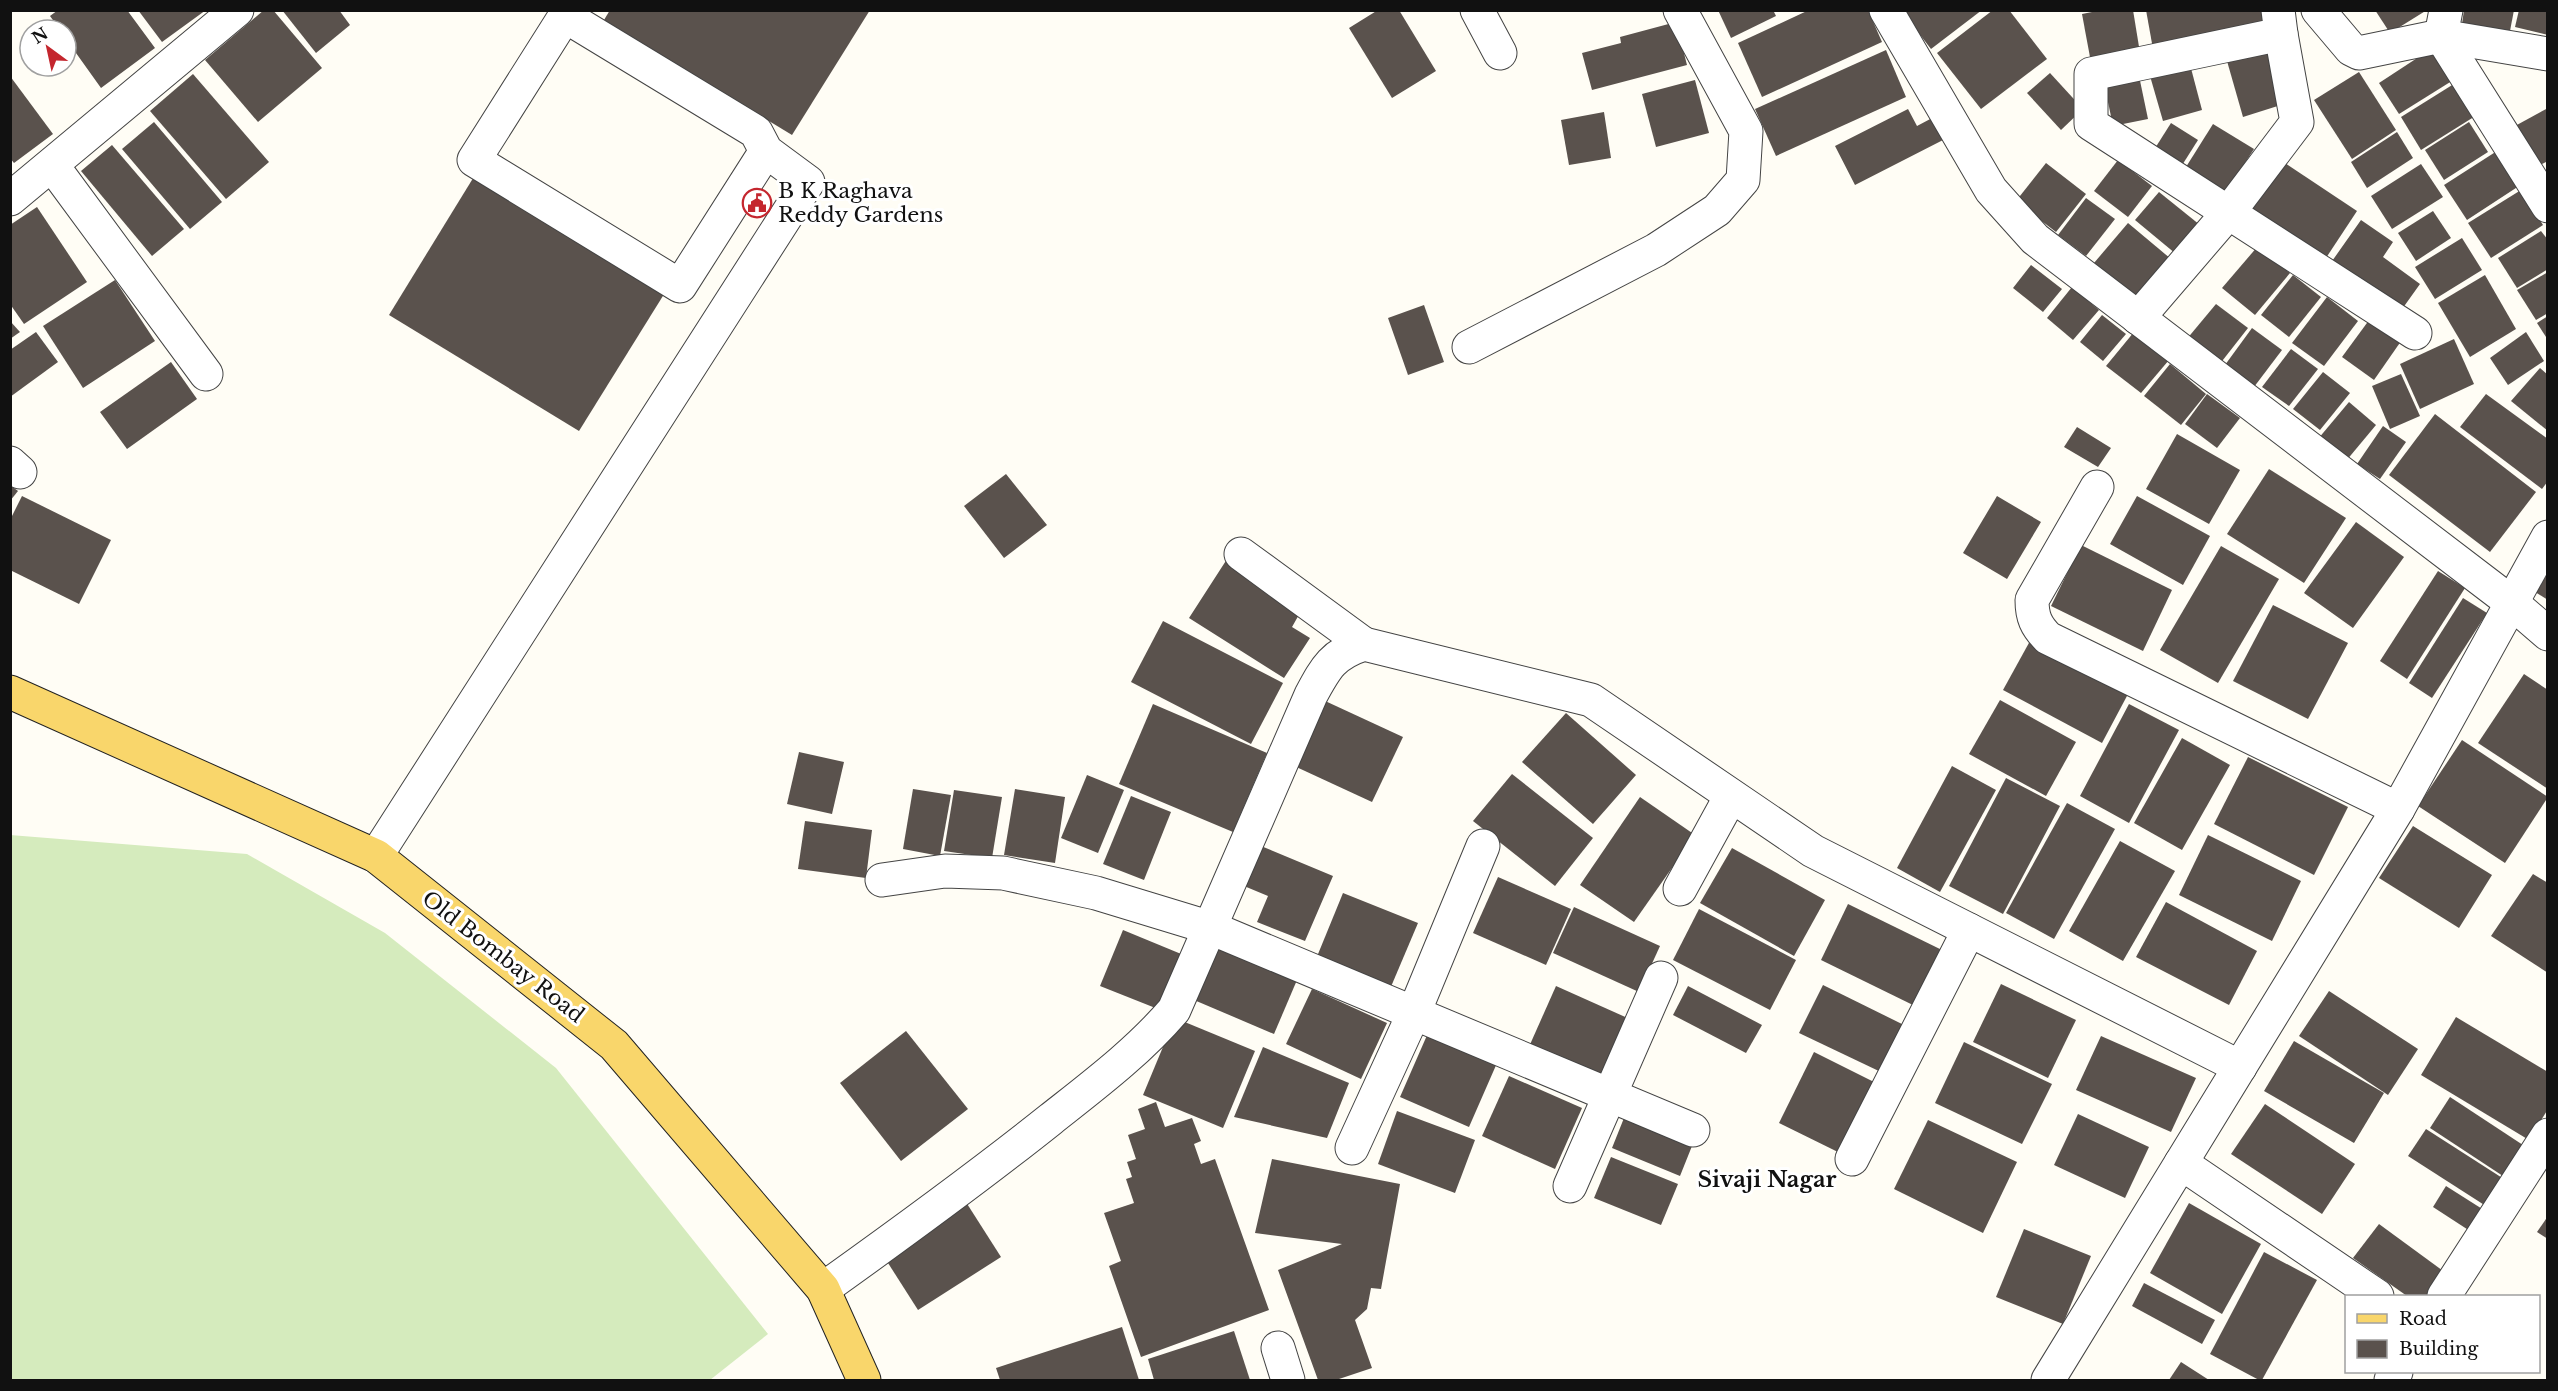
<svg xmlns="http://www.w3.org/2000/svg" width="2558" height="1391" viewBox="0 0 2558 1391" font-family="'Libre Baskerville',serif">
<rect width="100%" height="100%" fill="#fffdf5"/>
<!-- grass -->
<polygon fill="#d5ebbd" points="10,835 247,854 385,933 556,1068 768,1334 710,1380 11,1380"/>
<!-- building -->
<g fill="#5a524d">
<polygon points="58,10 127,10 155,48 101,88 66,39 66,30 60,30 50,16"/>
<polygon points="138,10 206,10 162,42"/>
<polygon points="264,10 273,10 322,68 258,122 205,60"/>
<polygon points="282,10 339,10 350,25 316,53"/>
<polygon points="610,10 870,10 792,135 604,20"/>
<polygon points="1378,10 1399,10 1436,71 1392,98 1349,28"/>
<polygon points="1718,10 1773,10 1776,16 1731,38"/>
<polygon points="1809,10 1868,10 1882,42 1762,97 1738,43"/>
<polygon points="1901,10 1982,10 1931,49"/>
<polygon points="1993,10 2009,10 2047,59 1981,109 1937,53"/>
<polygon points="2102,10 2133,10 2141,59 2092,68 2082,14"/>
<polygon points="2146,10 2273,10 2276,30 2153,49"/>
<polygon points="2375,10 2427,10 2390,33"/>
<polygon points="2464,10 2514,10 2510,31 2462,24"/>
<polygon points="2519,10 2548,10 2548,35 2515,27"/>
<polygon points="1676,22 1687,65 1592,90 1582,53 1621,43 1620,37"/>
<polygon points="2266,42 2284,104 2243,117 2225,54"/>
<polygon points="2434,47 2455,79 2399,114 2379,83"/>
<polygon points="1886,50 1906,97 1776,156 1755,109"/>
<polygon points="2188,57 2202,110 2163,121 2148,69"/>
<polygon points="2138,71 2148,119 2113,126 2103,78"/>
<polygon points="2359,72 2396,130 2352,159 2314,100"/>
<polygon points="2050,73 2083,109 2061,130 2027,93"/>
<polygon points="193,74 269,162 226,199 150,111"/>
<polygon points="10,76 53,134 14,163 10,158"/>
<polygon points="1695,80 1709,133 1656,147 1642,94"/>
<polygon points="2457,82 2477,115 2421,150 2401,117"/>
<polygon points="2548,108 2548,161 2538,166 2515,126"/>
<polygon points="1908,109 1917,126 1934,117 1945,139 1855,185 1835,146"/>
<polygon points="1604,112 1611,158 1569,165 1561,120"/>
<polygon points="154,122 222,202 190,229 122,149"/>
<polygon points="2469,122 2488,152 2444,180 2425,150"/>
<polygon points="2171,123 2198,140 2179,170 2152,153"/>
<polygon points="2213,124 2254,149 2226,192 2186,167"/>
<polygon points="2397,132 2413,158 2367,188 2351,162"/>
<polygon points="112,145 184,229 152,256 81,171"/>
<polygon points="2497,151 2519,186 2467,220 2444,185"/>
<polygon points="2118,160 2152,186 2128,217 2094,191"/>
<polygon points="2282,161 2357,211 2324,261 2249,211"/>
<polygon points="2046,163 2086,194 2056,232 2016,201"/>
<polygon points="2421,164 2443,197 2392,229 2371,196"/>
<polygon points="475,175 666,291 579,431 389,315"/>
<polygon points="2521,190 2543,225 2491,258 2468,223"/>
<polygon points="2159,192 2200,225 2176,254 2135,220"/>
<polygon points="2086,198 2115,219 2086,256 2058,235"/>
<polygon points="37,207 87,282 24,324 10,304 10,225"/>
<polygon points="2433,211 2451,238 2416,261 2398,233"/>
<polygon points="2361,220 2393,242 2383,257 2420,284 2400,312 2330,264"/>
<polygon points="2128,223 2171,259 2137,299 2094,263"/>
<polygon points="2541,231 2548,240 2548,269 2517,288 2498,258"/>
<polygon points="2462,238 2482,270 2435,299 2415,267"/>
<polygon points="2258,246 2290,273 2255,315 2222,288"/>
<polygon points="2031,265 2062,289 2043,312 2013,288"/>
<polygon points="2548,272 2548,313 2536,320 2517,290"/>
<polygon points="2293,275 2321,297 2289,337 2261,315"/>
<polygon points="2485,275 2516,329 2470,357 2438,303"/>
<polygon points="115,280 155,341 83,388 43,326"/>
<polygon points="2072,287 2099,310 2073,340 2047,318"/>
<polygon points="2327,297 2358,321 2324,366 2292,343"/>
<polygon points="2216,304 2248,328 2219,365 2186,340"/>
<polygon points="1424,305 1444,362 1408,375 1388,318"/>
<polygon points="2375,312 2406,334 2374,380 2342,357"/>
<polygon points="2102,315 2126,334 2103,361 2080,342"/>
<polygon points="2548,316 2548,340 2537,323"/>
<polygon points="10,321 20,332 10,339"/>
<polygon points="2252,328 2282,350 2254,387 2225,365"/>
<polygon points="36,332 58,362 10,397 10,350"/>
<polygon points="2134,332 2169,360 2141,393 2106,366"/>
<polygon points="2526,332 2544,361 2508,385 2490,358"/>
<polygon points="2454,339 2474,384 2420,409 2400,364"/>
<polygon points="2291,349 2318,369 2289,406 2262,387"/>
<polygon points="171,362 197,399 127,449 100,412"/>
<polygon points="2170,364 2206,394 2181,425 2144,396"/>
<polygon points="2540,368 2548,375 2548,431 2511,401"/>
<polygon points="2323,372 2350,393 2320,430 2293,409"/>
<polygon points="2401,374 2420,416 2390,429 2372,386"/>
<polygon points="2207,394 2240,418 2217,448 2185,424"/>
<polygon points="2486,394 2548,439 2548,481 2542,489 2460,427"/>
<polygon points="2349,402 2376,425 2346,461 2318,439"/>
<polygon points="2435,414 2536,492 2490,552 2389,475"/>
<polygon points="2383,426 2406,442 2380,479 2357,464"/>
<polygon points="2077,427 2111,448 2098,467 2064,447"/>
<polygon points="2177,434 2240,470 2209,524 2146,489"/>
<polygon points="2269,469 2346,518 2304,583 2227,534"/>
<polygon points="1006,474 1047,525 1004,558 964,506"/>
<polygon points="10,485 18,491 10,501"/>
<polygon points="22,496 111,540 79,604 10,570 10,520"/>
<polygon points="1997,496 2041,522 2007,579 1963,553"/>
<polygon points="2137,496 2210,536 2183,585 2110,544"/>
<polygon points="2356,522 2404,557 2353,628 2304,593"/>
<polygon points="2081,545 2172,590 2143,651 2051,606"/>
<polygon points="2221,546 2279,579 2218,683 2160,650"/>
<polygon points="1229,556 1305,604 1292,627 1310,638 1284,678 1189,618"/>
<polygon points="2438,571 2465,588 2407,679 2380,661"/>
<polygon points="2548,571 2548,600 2535,592"/>
<polygon points="2463,598 2487,613 2432,698 2409,683"/>
<polygon points="2273,605 2348,643 2308,719 2233,681"/>
<polygon points="1163,621 1283,683 1251,744 1131,682"/>
<polygon points="2030,641 2128,694 2102,743 2003,690"/>
<polygon points="2524,674 2548,690 2548,789 2478,743"/>
<polygon points="1323,700 1403,737 1372,802 1292,765"/>
<polygon points="2000,700 2076,742 2046,796 1969,754"/>
<polygon points="1153,704 1267,753 1233,832 1119,784"/>
<polygon points="2129,704 2179,730 2129,823 2080,796"/>
<polygon points="1566,713 1636,775 1593,824 1522,762"/>
<polygon points="2182,738 2230,765 2182,850 2134,823"/>
<polygon points="2462,740 2548,797 2505,863 2418,806"/>
<polygon points="799,752 844,762 832,814 787,804"/>
<polygon points="2248,757 2348,807 2314,875 2214,824"/>
<polygon points="1952,766 1996,790 1940,892 1897,868"/>
<polygon points="1512,774 1593,838 1555,886 1473,821"/>
<polygon points="1087,775 1124,790 1098,853 1061,838"/>
<polygon points="2006,778 2060,806 2003,914 1949,886"/>
<polygon points="913,789 951,795 940,856 903,849"/>
<polygon points="1015,789 1065,797 1055,863 1004,855"/>
<polygon points="954,790 1002,797 992,858 944,851"/>
<polygon points="1131,796 1171,812 1144,880 1103,864"/>
<polygon points="1640,797 1695,835 1634,922 1580,885"/>
<polygon points="2067,803 2115,829 2054,939 2006,913"/>
<polygon points="805,821 872,830 866,878 798,869"/>
<polygon points="2413,826 2492,875 2459,928 2379,878"/>
<polygon points="2208,835 2301,881 2272,941 2179,895"/>
<polygon points="2120,841 2175,871 2123,961 2069,931"/>
<polygon points="1261,846 1333,876 1305,941 1257,922 1268,896 1244,886"/>
<polygon points="1732,848 1825,900 1794,956 1700,903"/>
<polygon points="2533,874 2548,883 2548,973 2491,936"/>
<polygon points="1498,877 1571,909 1546,965 1473,933"/>
<polygon points="1343,893 1418,923 1390,989 1316,959"/>
<polygon points="2166,902 2257,951 2229,1005 2136,957"/>
<polygon points="1848,904 1944,951 1917,1007 1821,960"/>
<polygon points="1574,907 1660,946 1639,992 1553,953"/>
<polygon points="1699,909 1796,960 1770,1010 1673,960"/>
<polygon points="1123,930 1186,956 1163,1011 1100,986"/>
<polygon points="1218,946 1297,980 1274,1034 1194,1000"/>
<polygon points="2001,984 2076,1020 2048,1078 1973,1042"/>
<polygon points="1823,985 1906,1026 1883,1073 1799,1033"/>
<polygon points="1556,986 1632,1020 1603,1083 1528,1049"/>
<polygon points="1688,986 1762,1025 1746,1053 1673,1015"/>
<polygon points="1312,989 1387,1023 1361,1079 1286,1044"/>
<polygon points="2329,991 2418,1049 2388,1095 2299,1036"/>
<polygon points="2456,1017 2548,1072 2548,1109 2529,1140 2421,1075"/>
<polygon points="1175,1018 1255,1051 1223,1128 1143,1095"/>
<polygon points="906,1031 968,1109 901,1161 840,1083"/>
<polygon points="1428,1033 1497,1063 1469,1127 1400,1097"/>
<polygon points="2101,1036 2196,1078 2171,1132 2076,1090"/>
<polygon points="2294,1041 2384,1093 2354,1143 2264,1091"/>
<polygon points="1964,1042 2052,1084 2022,1144 1935,1103"/>
<polygon points="1263,1047 1349,1083 1327,1138 1234,1117"/>
<polygon points="1814,1052 1878,1084 1842,1154 1779,1123"/>
<polygon points="1509,1076 1582,1108 1555,1169 1482,1136"/>
<polygon points="2450,1097 2526,1147 2506,1178 2430,1128"/>
<polygon points="1156,1102 1165,1127 1192,1118 1201,1141 1194,1144 1201,1164 1215,1159 1269,1310 1141,1357 1109,1266 1121,1261 1104,1213 1134,1203 1126,1179 1132,1177 1127,1162 1136,1159 1128,1135 1145,1129 1138,1109"/>
<polygon points="2265,1104 2355,1164 2322,1214 2231,1154"/>
<polygon points="1397,1111 1475,1140 1455,1193 1378,1164"/>
<polygon points="1626,1113 1694,1141 1680,1176 1612,1148"/>
<polygon points="2078,1114 2149,1147 2125,1198 2054,1165"/>
<polygon points="1928,1120 2017,1162 1983,1233 1894,1189"/>
<polygon points="2426,1129 2507,1181 2489,1208 2408,1156"/>
<polygon points="1611,1157 1678,1184 1661,1225 1594,1198"/>
<polygon points="1272,1159 1400,1184 1381,1289 1371,1288 1367,1309 1355,1320 1372,1368 1336,1380 1318,1380 1278,1270 1342,1244 1255,1233"/>
<polygon points="2446,1186 2487,1212 2473,1233 2433,1207"/>
<polygon points="964,1199 1001,1257 918,1310 881,1252"/>
<polygon points="2189,1203 2261,1244 2222,1314 2150,1273"/>
<polygon points="2548,1216 2548,1239 2537,1232"/>
<polygon points="2379,1224 2450,1276 2435,1296 2407,1296 2353,1258"/>
<polygon points="2024,1229 2091,1256 2063,1324 1996,1297"/>
<polygon points="2264,1252 2317,1280 2262,1380 2259,1380 2210,1354"/>
<polygon points="2144,1283 2215,1320 2202,1344 2132,1306"/>
<polygon points="1122,1327 1139,1380 1000,1380 996,1368"/>
<polygon points="1234,1331 1250,1380 1154,1380 1148,1359"/>
<polygon points="2181,1362 2209,1380 2169,1380"/>
</g>
<g fill="none" stroke-linecap="round" stroke-linejoin="round">
<!-- minor casing -->
<g stroke="#444" stroke-width="35">
<g id="minor">
<polyline points="1477,10 1500,53"/>
<polyline points="1886,10 1991,190 2035,239 2512,603 2548,634"/>
<polyline points="2278,10 2281,34 2091,74 2091,124 2415,333"/>
<polyline points="2318,10 2351,49 2359,53 2441,36 2548,54"/>
<polyline points="2446,10 2441,36 2548,206"/>
<polyline points="52,165 206,374"/>
<polyline points="10,199 237,10"/>
<polyline points="2138,318 2229,212 2297,122 2281,34"/>
<polyline points="1469,347 1656,250 1717,210 1743,180 1746,131 1680,10"/>
<polyline points="10,463 20,472"/>
<path d="M2097,487L2032,600C2032,617 2036,626 2048,638L2398,809"/>
<polyline points="1241,554 1364,644"/>
<polyline points="376,856 808,182 766,151 680,286 474,160 565,16 756,132 766,151"/>
<polyline points="882,880 945,871 1003,873 1096,893 1211,928 1693,1130"/>
<polyline points="1680,889 1731,796"/>
<polyline points="1352,1148 1413,1015 1483,846"/>
<polyline points="1852,1159 1969,930"/>
<polyline points="2181,1163 2377,1296"/>
<polyline points="1570,1186 1661,978"/>
<path d="M823,1289C900,1234 977,1178 1051,1119C1094,1085 1138,1052 1174,1010L1311,695C1326,667 1333,654 1364,644L1591,700L1813,851L2240,1067"/>
<polyline points="2444,1296 2548,1135"/>
<polyline points="1278,1348 1288,1380"/>
<polyline points="2048,1380 2398,809 2548,537"/>
<polyline points="2391,1380 2396,1372"/>
</g>
</g>
<!-- major casing -->
<g stroke="#222" stroke-width="35">
<polyline id="major" points="10,692 376,856 614,1045 823,1289 864,1380"/>
</g>
<!-- minor -->
<use href="#minor" stroke="#fff" stroke-width="33"/>
<!-- major -->
<use href="#major" stroke="#f9d66b" stroke-width="33"/>
</g>
<!-- icons -->
<defs>
<g id="civic-ring" transform="scale(1.5)"><circle r="9.5" fill="#fff" stroke="#c4262e" stroke-width="1.5"/><path d="M-.6-6.5H3V-4.5H.6V-3L4-1V1h2V6H-6V1h2V-1L-.6-3ZM-1.2 2.5V6h2.4V2.5Z" fill="#c4262e"/></g>
</defs>
<g fill-rule="evenodd">
<use href="#civic-ring" x="757" y="203"/>
</g>
<g text-anchor="middle" dominant-baseline="central" stroke-width="6" stroke-linejoin="round" paint-order="stroke">
<!-- poi labels -->
<g font-size="21" fill="#111" stroke="#fff" text-anchor="start">
<text x="778" y="191">B K Raghava<tspan x="778" dy="24">Reddy Gardens</tspan></text>
</g>
<!-- street labels -->
<g font-size="21" fill="#111" stroke="#fff">
<text transform="translate(503 957) rotate(38)">Old Bombay Road</text>
</g>
<!-- neighbourhood labels -->
<g font-size="22" font-weight="bold" fill="#111" stroke="#fff">
<text x="1767" y="1179">Sivaji Nagar</text>
</g>
</g>
<!-- border -->
<rect width="2558" height="1391" fill="none" stroke="#111111" stroke-width="24"/>
<!-- legend -->
<rect x="2345" y="1295" width="195" height="78" fill="#ffffff" stroke="#a0a0a0" stroke-width="1.5"/>
<rect x="2357" y="1314" width="30" height="9" fill="#f9d66b" stroke="#a0a0a0" stroke-width="1.5"/>
<text x="2399" y="1325" font-size="18" fill="#111111">Road</text>
<rect x="2357" y="1340" width="30" height="18" fill="#5a524d" stroke="#a0a0a0" stroke-width="1.5"/>
<text x="2399" y="1355" font-size="18" fill="#111111">Building</text>
<!-- north arrow -->
<g transform="translate(48 48) rotate(327)"><circle r="28" fill="#ffffff" stroke="#a0a0a0" stroke-width="1.5"/>
<path d="M0-4.5L10 22L0 15L-10 22Z" fill="#c4262e"/>
<text y="-9" font-size="16" font-weight="bold" text-anchor="middle" fill="#111111">N</text>
</g>
</svg>
